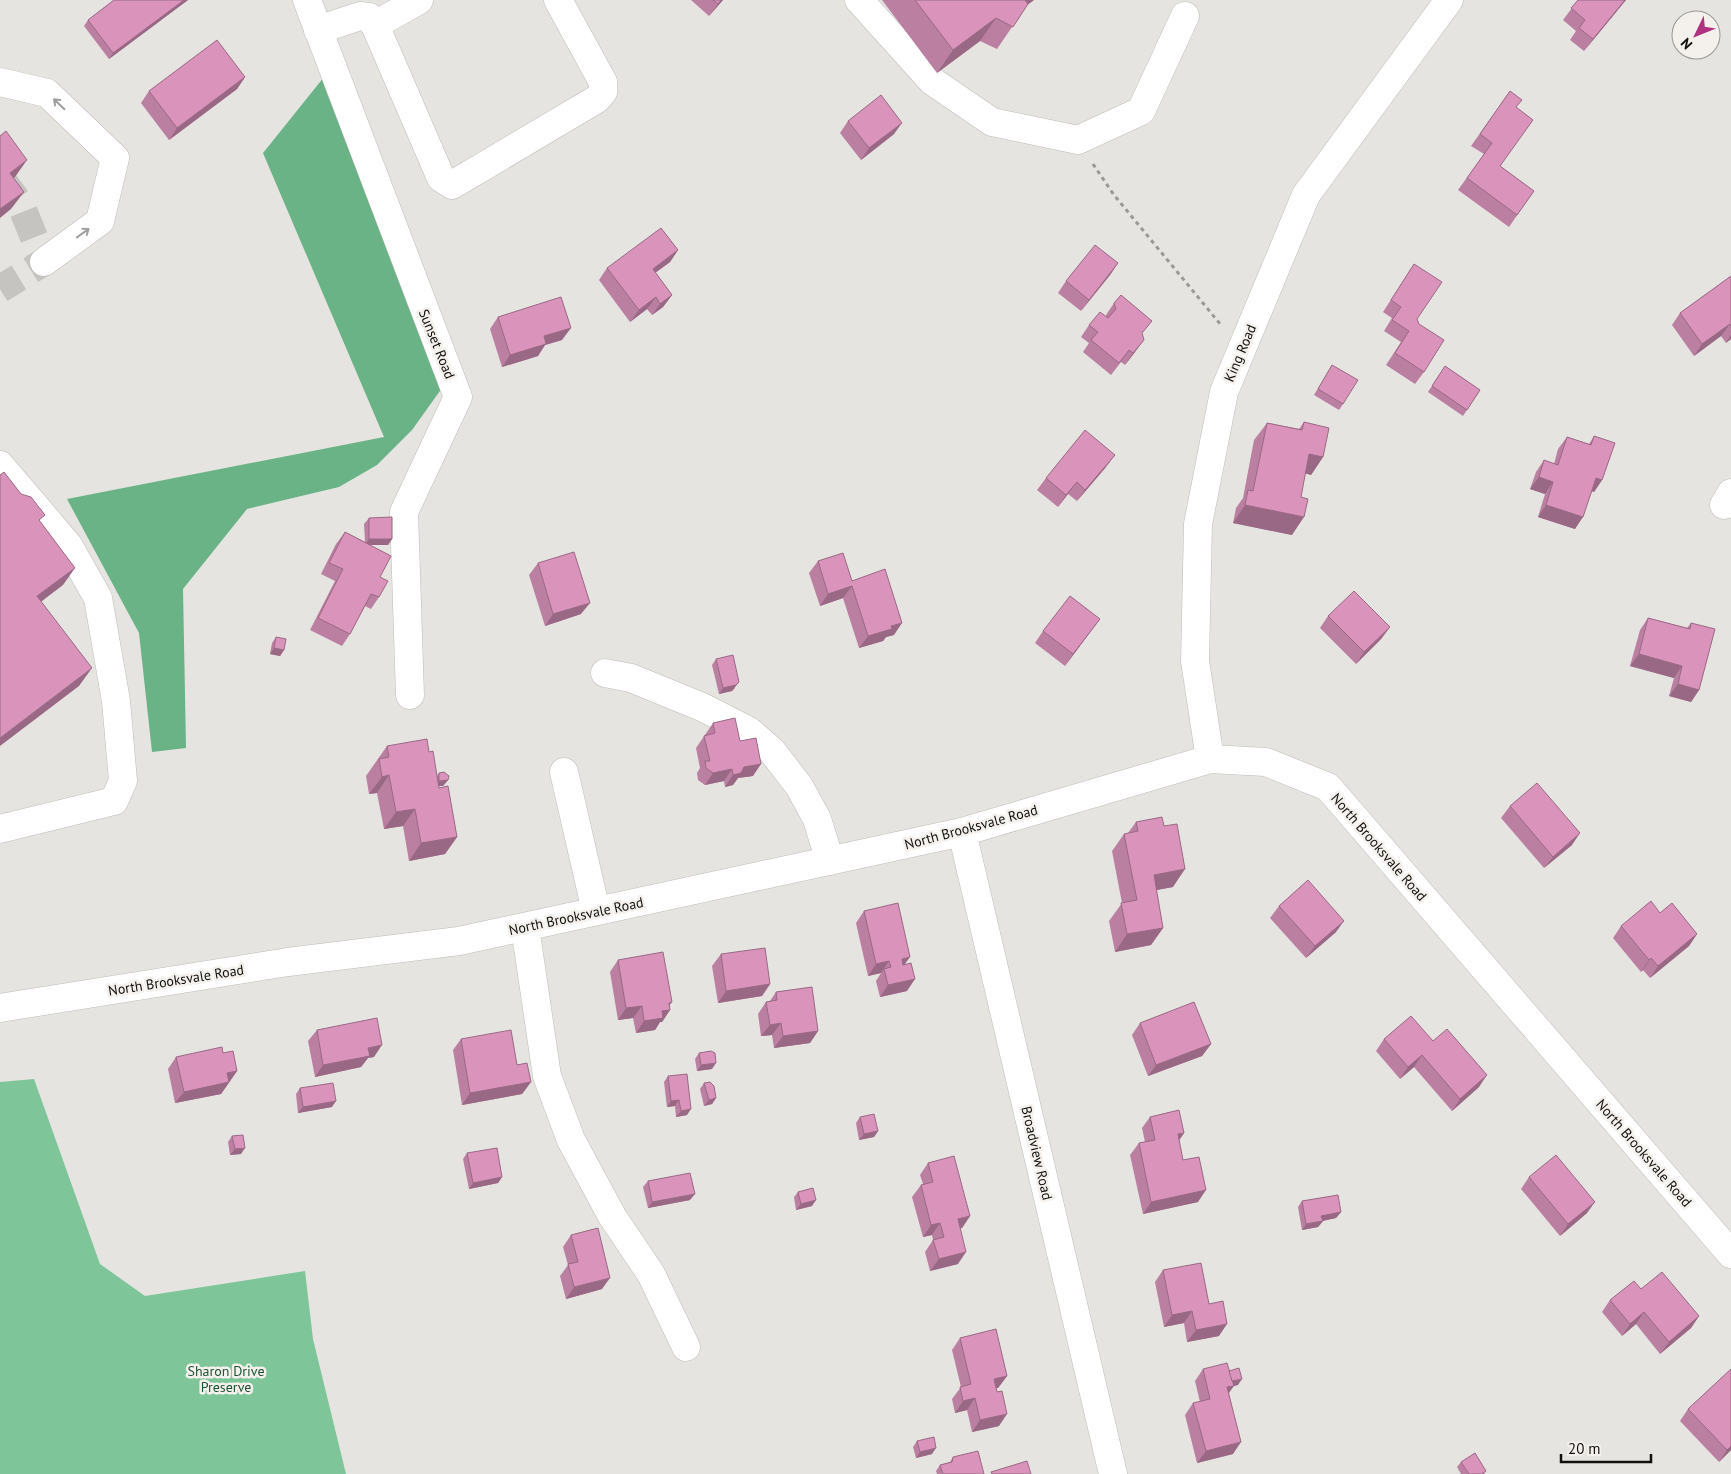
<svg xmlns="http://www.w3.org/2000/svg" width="1731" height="1474" viewBox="0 0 1731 1474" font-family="'PT Sans',sans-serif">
<rect width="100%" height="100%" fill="#e6e4e0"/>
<!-- green -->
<polygon fill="#7ec69a" points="34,1079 100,1264 145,1296 305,1271 313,1339 346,1474 0,1474 0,1082"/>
<!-- forest -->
<polygon fill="#69b386" points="324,77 442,388 412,430 377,465 339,487 247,509 183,589 186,748 152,752 139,633 67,499 384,437 263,153"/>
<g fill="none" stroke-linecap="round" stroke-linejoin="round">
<!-- minor-tunnel -->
<polyline stroke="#c6c4c1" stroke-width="28" stroke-dasharray="28 14" stroke-linecap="butt" points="0,177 21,205 44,262 0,289"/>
<!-- minor casing -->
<g stroke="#bfbcb8" stroke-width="29">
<g id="minor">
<polyline points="307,0 458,397 404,512 410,695"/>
<polyline points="859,0 932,81 992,122 1078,140 1141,111 1185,16"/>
<polyline points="375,25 419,0"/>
<polyline points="318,30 360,16 369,17 375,25 441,178 452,185 597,99 603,92 603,82 558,0"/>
<polyline points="0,82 47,93 115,158 100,221 44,262"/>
<polyline points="0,465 68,545 98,598 116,701 123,781 114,801 0,829"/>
<polyline points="1724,505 1731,493"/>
<polyline points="605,673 631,678 702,707 749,731 772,751 799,786 817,819 830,861"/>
<polyline points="1210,759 1195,661 1198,524 1224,392 1306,195 1449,0"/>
<polyline points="564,772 596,911"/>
<polyline points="962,832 1113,1474"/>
<polyline points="525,927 547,1076 571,1140 612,1216 651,1274 686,1347"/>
</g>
</g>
<!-- major casing -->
<g stroke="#bfbcb8" stroke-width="29">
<polyline id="major" points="0,1008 288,962 459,941 962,832 1210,759 1266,762 1328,787 1731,1254"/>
</g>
<!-- path -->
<polyline stroke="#9a9996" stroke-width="3" stroke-dasharray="4 4" stroke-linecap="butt" points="1093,164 1114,195 1221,325"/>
<!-- minor -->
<use href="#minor" stroke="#fff" stroke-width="28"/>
<!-- major -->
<use href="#major" stroke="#fff" stroke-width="28"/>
</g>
<!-- wall -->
<g fill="#bb7fa2">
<polygon points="114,0 188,0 109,59 84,26 88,20"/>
<polygon points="691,0 723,0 709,16"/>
<polygon points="882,0 1034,0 1027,5 997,49 980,41 937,73"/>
<polygon points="1578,0 1626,0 1584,51 1570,40 1576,31 1563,20"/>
<polygon points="245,77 237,89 169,140 141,103 149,91"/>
<polygon points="1510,91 1516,108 1500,166 1534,191 1509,227 1458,190 1484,154 1471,146"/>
<polygon points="848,121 894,134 861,160 840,133"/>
<polygon points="678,250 670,262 655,273 672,295 663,307 652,315 647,309 630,322 599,280 607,268"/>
<polygon points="1118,263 1110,275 1081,311 1058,293 1066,281"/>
<polygon points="1414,264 1417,319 1424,372 1415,384 1386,365 1401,342 1384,331 1392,318 1383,312"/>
<polygon points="1731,276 1731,339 1726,343 1721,336 1694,356 1672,325 1680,313"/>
<polygon points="1114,303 1142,334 1135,352 1125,365 1121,362 1111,375 1083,352 1089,343 1081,337 1089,325 1106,317 1106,315"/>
<polygon points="498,317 562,340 545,345 538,356 502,367 490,329"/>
<polygon points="1332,365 1343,404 1339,410 1314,395"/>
<polygon points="1445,366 1480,390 1463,416 1428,392"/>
<polygon points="1304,422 1323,457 1311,475 1305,473 1292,535 1233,523 1236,508 1243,498 1254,440 1267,423 1299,429"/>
<polygon points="1594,436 1602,480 1594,492 1592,491 1575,529 1538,517 1545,494 1530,489 1536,472 1544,460 1554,464 1558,449 1567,437 1589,444"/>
<polygon points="1106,467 1077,501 1068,494 1058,507 1037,490 1046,478"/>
<polygon points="369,518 392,539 388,545 370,545 380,577 379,597 371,609 365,606 350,634 342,646 310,630 335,581 321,574 336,544 345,532 365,542 364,524"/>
<polygon points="818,561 852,581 894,635 886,637 883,641 859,648 843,598 820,606 809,573"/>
<polygon points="538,563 581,614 545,626 529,575"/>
<polygon points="1328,616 1390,627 1381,639 1356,664 1320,628"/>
<polygon points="1648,618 1687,628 1691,623 1699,690 1691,702 1669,696 1674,678 1630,666 1640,630"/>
<polygon points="1100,619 1065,666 1035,643 1043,631"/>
<polygon points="276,637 284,650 280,656 270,654 272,643"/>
<polygon points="716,659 735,688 732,691 719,694 712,665"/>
<polygon points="713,723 740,741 753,776 738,778 733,785 725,787 724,781 705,785 698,780 697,773 700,768 696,748"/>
<polygon points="387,746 429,752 437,776 439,773 448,780 443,786 439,786 457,837 445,854 409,861 403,826 384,829 377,793 369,794 366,776"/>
<polygon points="1510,806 1572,845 1544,868 1501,818"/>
<polygon points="1136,822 1164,826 1173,887 1156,890 1163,928 1151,945 1115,952 1109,921 1122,903 1112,851 1124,834 1128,833"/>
<polygon points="1279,906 1336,932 1306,958 1270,918"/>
<polygon points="864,911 905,964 907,991 880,997 876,981 881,973 868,976 856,923"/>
<polygon points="1660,913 1697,934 1689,946 1650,978 1643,970 1641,972 1613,938 1621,926"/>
<polygon points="721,954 770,984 762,996 718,1003 712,966"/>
<polygon points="618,960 669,1006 670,1010 662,1022 660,1022 655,1030 636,1033 633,1018 618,1020 610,972"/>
<polygon points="776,992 818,1031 810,1043 774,1048 772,1035 761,1036 758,1014 766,1002 770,1001"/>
<polygon points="1140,1023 1211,1044 1202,1056 1148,1076 1132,1035"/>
<polygon points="317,1030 374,1057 368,1058 361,1067 315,1077 308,1041"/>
<polygon points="461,1039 517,1065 531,1082 522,1094 462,1105 453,1050"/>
<polygon points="1384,1039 1433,1041 1479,1087 1452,1111 1414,1067 1400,1079 1376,1051"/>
<polygon points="223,1053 237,1071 221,1094 175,1103 168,1069 176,1057"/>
<polygon points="699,1053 712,1069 697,1071 695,1059"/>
<polygon points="668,1076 687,1115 676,1117 675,1106 667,1107 664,1082"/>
<polygon points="704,1083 716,1098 712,1104 704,1106 700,1089"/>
<polygon points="300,1088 332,1107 298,1113 296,1094"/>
<polygon points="860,1117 878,1131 874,1137 859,1140 856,1123"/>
<polygon points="1150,1117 1184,1133 1179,1140 1183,1160 1198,1202 1143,1214 1130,1155 1139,1143 1145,1142 1142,1128"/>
<polygon points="232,1136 241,1154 230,1155 228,1142"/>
<polygon points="467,1153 502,1177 498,1183 469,1189 463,1159"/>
<polygon points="928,1163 970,1216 962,1228 960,1228 958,1264 930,1271 925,1252 933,1240 932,1235 923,1237 912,1197 921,1185 923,1184 920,1175"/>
<polygon points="1529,1177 1587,1213 1560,1236 1521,1189"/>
<polygon points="648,1181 690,1200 648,1208 643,1187"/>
<polygon points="798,1192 812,1206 796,1210 794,1197"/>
<polygon points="1302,1201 1341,1212 1336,1218 1323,1221 1318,1227 1302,1230 1298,1207"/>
<polygon points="571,1235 602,1289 566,1299 560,1276 568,1265 563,1247"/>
<polygon points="1163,1270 1209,1304 1219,1336 1187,1342 1184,1323 1164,1327 1155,1282"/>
<polygon points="1641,1289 1699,1316 1691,1328 1660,1354 1636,1324 1622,1336 1602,1312 1610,1300"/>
<polygon points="960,1338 1007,1376 998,1388 996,1388 999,1426 972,1432 967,1410 955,1413 952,1399 961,1387 952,1350"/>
<polygon points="1203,1369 1229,1371 1238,1385 1233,1386 1229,1393 1233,1454 1197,1463 1185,1415 1193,1403 1200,1402 1195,1381"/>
<polygon points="1731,1369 1731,1450 1719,1462 1680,1421 1688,1409"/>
<polygon points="917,1441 932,1454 916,1458 913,1447"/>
<polygon points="953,1457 984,1474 937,1474 936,1471 940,1465 950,1462"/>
<polygon points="1461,1462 1486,1471 1484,1474 1461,1474 1457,1467"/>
</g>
<!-- shaded-wall -->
<g fill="#996884">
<polygon points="184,0 188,0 109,59 113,53"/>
<polygon points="721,0 723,0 709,16"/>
<polygon points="1021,0 1034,0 1007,20"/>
<polygon points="1625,0 1626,0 1584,51 1593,39"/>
<polygon points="996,18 980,41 937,73 953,50"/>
<polygon points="245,77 237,89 169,140 177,128"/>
<polygon points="902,123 894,134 861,160 869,148"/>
<polygon points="27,160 15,177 0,189 10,173"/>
<polygon points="24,192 11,209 0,218 0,209"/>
<polygon points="678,250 670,262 644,281 653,269"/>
<polygon points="1118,263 1110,275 1081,311 1089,300"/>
<polygon points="672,295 663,307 652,315 660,304"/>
<polygon points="656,297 647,309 630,322 639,310"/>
<polygon points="1730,324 1721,336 1694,356 1702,344"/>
<polygon points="571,328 562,340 545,345 538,356 502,367 510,355 544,336"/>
<polygon points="1731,335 1731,339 1726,343"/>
<polygon points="1144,340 1135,352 1125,365 1133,353"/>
<polygon points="1309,454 1323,457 1311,475 1297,471"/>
<polygon points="1115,455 1106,467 1077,501 1085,490"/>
<polygon points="1539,477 1553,482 1545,494 1530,489"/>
<polygon points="1596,478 1602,480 1594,492 1588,490"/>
<polygon points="1077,482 1068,494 1058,507 1066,495"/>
<polygon points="1245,505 1304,517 1292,535 1233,523"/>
<polygon points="1546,505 1583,517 1575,529 1538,517"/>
<polygon points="369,539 392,539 388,545 365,545"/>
<polygon points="75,568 63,585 25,614 37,596"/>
<polygon points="852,586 843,598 820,606 828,594"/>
<polygon points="590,603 581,614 545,626 553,614"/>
<polygon points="1100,619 1091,631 1065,666 1073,654"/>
<polygon points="902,623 894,635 886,637 883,641 859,648 868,636 891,626"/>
<polygon points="1390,627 1381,639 1356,664 1364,652"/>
<polygon points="274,648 284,650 280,656 270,654"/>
<polygon points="1639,654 1682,666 1674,678 1630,666"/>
<polygon points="92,668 79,686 0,746 0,738"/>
<polygon points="739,682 732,691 719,694 723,688"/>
<polygon points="1678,684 1699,690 1691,702 1669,696"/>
<polygon points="761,764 753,776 738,778 733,785 725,787 733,775 744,767"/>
<polygon points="732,769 724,781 705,785 713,773"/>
<polygon points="389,775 377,793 369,794 382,777"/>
<polygon points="448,780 443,786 435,786 439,781"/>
<polygon points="415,809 403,826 384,829 396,812"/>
<polygon points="1580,833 1572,845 1544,868 1553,857"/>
<polygon points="457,837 445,854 409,861 421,843"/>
<polygon points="1185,869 1173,887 1141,893 1154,875"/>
<polygon points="1344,921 1336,932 1306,958 1315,946"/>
<polygon points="1163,928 1151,945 1115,952 1127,934"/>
<polygon points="1697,934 1689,946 1650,978 1658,966"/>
<polygon points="910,957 902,968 902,959"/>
<polygon points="1651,958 1643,970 1641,972 1649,960"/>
<polygon points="889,961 881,973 868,976 876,964"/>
<polygon points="915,979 907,991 880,997 888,985"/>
<polygon points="770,984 762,996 718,1003 726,991"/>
<polygon points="672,1002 666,1010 670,1010 662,1022 660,1022 655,1030 636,1033 644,1021 669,1003"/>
<polygon points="642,1006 633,1018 618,1020 626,1008"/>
<polygon points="781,1023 772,1035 761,1036 770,1025"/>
<polygon points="818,1031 810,1043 774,1048 783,1036"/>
<polygon points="1211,1044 1202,1056 1148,1076 1156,1065"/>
<polygon points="382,1045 374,1057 368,1058 361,1067 315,1077 323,1065 368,1048"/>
<polygon points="1422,1055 1414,1067 1400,1079 1408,1067"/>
<polygon points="716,1063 712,1069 697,1071 701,1065"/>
<polygon points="237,1071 221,1094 175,1103 184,1092 227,1073"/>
<polygon points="1487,1075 1479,1087 1452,1111 1460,1099"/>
<polygon points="531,1082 522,1094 462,1105 470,1093"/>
<polygon points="716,1098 712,1104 704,1106 709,1100"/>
<polygon points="679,1100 675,1106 667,1107 671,1101"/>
<polygon points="336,1101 332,1107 298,1113 303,1107"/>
<polygon points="691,1109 687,1115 676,1117 681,1111"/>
<polygon points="878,1131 874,1137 859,1140 864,1134"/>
<polygon points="1184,1133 1176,1145 1178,1134"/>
<polygon points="245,1148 241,1154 230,1155 235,1149"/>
<polygon points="502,1177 498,1183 469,1189 473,1183"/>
<polygon points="1206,1190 1198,1202 1143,1214 1151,1202"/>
<polygon points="695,1194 690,1200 648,1208 652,1202"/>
<polygon points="816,1200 812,1206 796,1210 801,1204"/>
<polygon points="1595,1202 1587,1213 1560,1236 1568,1224"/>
<polygon points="1341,1212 1336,1218 1317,1222 1321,1216"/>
<polygon points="970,1216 962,1228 949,1231 958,1219"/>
<polygon points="1323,1221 1318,1227 1302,1230 1306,1224"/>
<polygon points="940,1223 932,1235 923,1237 931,1225"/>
<polygon points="966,1252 958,1264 930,1271 939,1259"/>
<polygon points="610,1278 602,1289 566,1299 574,1287"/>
<polygon points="1192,1311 1184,1323 1164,1327 1172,1315"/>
<polygon points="1644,1312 1636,1324 1622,1336 1630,1324"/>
<polygon points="1699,1316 1691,1328 1660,1354 1669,1342"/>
<polygon points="1227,1324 1219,1336 1187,1342 1196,1330"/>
<polygon points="1007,1376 998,1388 985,1391 994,1379"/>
<polygon points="1242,1379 1238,1385 1224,1388 1228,1382"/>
<polygon points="1234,1386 1225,1398 1227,1387"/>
<polygon points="975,1398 967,1410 955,1413 963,1401"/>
<polygon points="1007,1414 999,1426 972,1432 980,1420"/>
<polygon points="1241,1442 1233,1454 1197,1463 1206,1451"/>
<polygon points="1731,1446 1731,1450 1719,1462 1727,1450"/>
<polygon points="936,1448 932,1454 916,1458 920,1452"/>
</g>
<!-- building -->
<g fill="#da94bc" stroke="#996884">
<polygon points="114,0 184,0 113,53 88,20"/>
<polygon points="713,0 721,0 718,4"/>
<polygon points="915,0 1025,0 1028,4 1013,27 996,18 953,50"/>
<polygon points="1578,0 1625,0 1593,39 1579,28 1585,20 1571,8"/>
<polygon points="217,40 245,77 177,128 149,91"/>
<polygon points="1510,91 1522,100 1516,107 1533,120 1500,166 1534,191 1517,215 1467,178 1492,143 1480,134"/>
<polygon points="881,95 902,123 869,148 848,121"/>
<polygon points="6,131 27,160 10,173 24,192 0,209 0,136"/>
<polygon points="661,228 678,250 653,269 672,295 660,304 656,297 639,310 607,268"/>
<polygon points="1095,245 1118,263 1089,300 1066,281"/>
<polygon points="1414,264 1442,282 1417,319 1419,324 1444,340 1424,372 1395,353 1409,331 1392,320 1401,307 1391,300"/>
<polygon points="1731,276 1731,326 1730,324 1702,344 1680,313"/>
<polygon points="1121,295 1152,321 1142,333 1144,340 1133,353 1129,350 1119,363 1091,340 1098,332 1089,325 1100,312 1108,318 1116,309 1114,303"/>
<polygon points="561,297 571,328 544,336 546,344 510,355 498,317"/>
<polygon points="1332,365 1358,380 1343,404 1318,389"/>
<polygon points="1445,366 1480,390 1467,410 1432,386"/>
<polygon points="1304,422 1329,428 1323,457 1309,454 1301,497 1308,499 1304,517 1245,505 1248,490 1253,491 1267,423 1302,430"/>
<polygon points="1085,430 1115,455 1085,490 1077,482 1066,495 1046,478"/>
<polygon points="1594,436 1615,443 1602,480 1596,478 1583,517 1546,505 1553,482 1539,477 1544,460 1558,465 1567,437 1591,445"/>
<polygon points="4,472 21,494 31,497 45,515 39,520 75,568 37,596 92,668 0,738 0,475"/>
<polygon points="392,517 392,539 369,539 369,518"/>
<polygon points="345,532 391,556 380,577 388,581 379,597 371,594 350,634 318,618 343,569 329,563"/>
<polygon points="574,552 590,603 553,614 538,563"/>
<polygon points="843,553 852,581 885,569 902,623 891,626 892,629 868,636 852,586 828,594 818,561"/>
<polygon points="1354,591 1390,627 1364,652 1328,616"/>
<polygon points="1070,596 1100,619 1073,654 1043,631"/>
<polygon points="1648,618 1690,629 1691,623 1715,629 1699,690 1678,684 1682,666 1639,654"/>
<polygon points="276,637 286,639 284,650 274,648"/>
<polygon points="733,655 739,682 736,685 723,688 716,659"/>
<polygon points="735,718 740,741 756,738 761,764 744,767 741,773 733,775 732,769 713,773 706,768 705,761 710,761 704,736 715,733 713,723"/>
<polygon points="427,739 429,752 433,751 439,788 448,786 457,837 421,843 415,809 396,812 389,775 382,777 379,759 389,757 387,746"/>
<polygon points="444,772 449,776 448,780 439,781 439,773"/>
<polygon points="1537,783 1580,833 1553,857 1510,806"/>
<polygon points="1162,817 1164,826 1177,824 1185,869 1154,875 1163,928 1127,934 1121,903 1137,900 1124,834 1138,831 1136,822"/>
<polygon points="1308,880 1344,921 1315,946 1279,906"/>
<polygon points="1651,901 1660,913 1672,903 1697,934 1658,966 1651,958 1649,960 1621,926"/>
<polygon points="898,903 910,957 902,959 903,965 911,963 915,979 888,985 884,969 891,967 889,961 876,964 864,911"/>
<polygon points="765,948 770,984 726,991 721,954"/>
<polygon points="663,952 672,1002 669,1003 670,1010 662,1011 663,1018 644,1021 642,1006 626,1008 618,960"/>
<polygon points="812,987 818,1031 783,1036 781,1023 770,1025 766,1002 777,1000 776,992"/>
<polygon points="1194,1002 1211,1044 1156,1065 1140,1023"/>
<polygon points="1411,1016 1433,1041 1447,1029 1487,1075 1460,1099 1422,1055 1408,1067 1384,1039"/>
<polygon points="377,1018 382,1045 368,1048 370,1056 323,1065 317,1030"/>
<polygon points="511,1030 517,1065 527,1063 531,1082 470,1093 461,1039"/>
<polygon points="222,1047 223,1053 233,1051 237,1071 227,1073 229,1082 184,1092 176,1057"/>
<polygon points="711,1051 715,1053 716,1063 701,1065 699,1053"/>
<polygon points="687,1074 691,1109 681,1111 679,1100 671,1101 668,1076"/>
<polygon points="710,1082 714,1086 716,1098 709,1100 704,1083"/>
<polygon points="333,1083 336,1101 303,1107 300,1088"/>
<polygon points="1179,1110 1184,1133 1178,1134 1183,1160 1199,1157 1206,1190 1151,1202 1139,1143 1155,1140 1150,1117"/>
<polygon points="874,1114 878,1131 864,1134 860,1117"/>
<polygon points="243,1135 245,1148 235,1149 232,1136"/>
<polygon points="497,1148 502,1177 473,1183 467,1153"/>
<polygon points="1556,1155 1595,1202 1568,1224 1529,1177"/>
<polygon points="954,1156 970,1216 958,1219 966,1252 939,1259 933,1240 944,1237 940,1223 931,1225 921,1185 933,1182 928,1163"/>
<polygon points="690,1173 695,1194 652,1202 648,1181"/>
<polygon points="813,1188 816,1200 801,1204 798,1192"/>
<polygon points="1338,1195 1341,1212 1321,1216 1323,1221 1306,1224 1302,1201"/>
<polygon points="598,1228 610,1278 574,1287 568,1264 578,1262 571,1235"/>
<polygon points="1201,1263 1209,1304 1223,1301 1227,1324 1196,1330 1192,1311 1172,1315 1163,1270"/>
<polygon points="1662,1272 1699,1316 1669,1342 1644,1312 1630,1324 1610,1300 1634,1281 1641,1289"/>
<polygon points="996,1329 1007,1376 994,1379 997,1392 1002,1391 1007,1414 980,1420 975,1398 963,1401 960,1387 971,1384 960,1338"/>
<polygon points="1227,1363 1234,1386 1227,1387 1241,1442 1206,1451 1193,1403 1210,1399 1203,1369"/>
<polygon points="1239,1368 1242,1379 1232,1381 1229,1371"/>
<polygon points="1731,1369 1731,1446 1727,1450 1688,1409"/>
<polygon points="934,1437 936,1448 920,1452 917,1441"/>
<polygon points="978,1451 984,1474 943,1474 940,1465 952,1462 953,1457"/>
<polygon points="1475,1453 1486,1471 1482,1474 1469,1474 1461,1462"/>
<polygon points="1027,1461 1031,1474 992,1474 991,1472"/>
</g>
<!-- one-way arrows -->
<defs><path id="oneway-shaft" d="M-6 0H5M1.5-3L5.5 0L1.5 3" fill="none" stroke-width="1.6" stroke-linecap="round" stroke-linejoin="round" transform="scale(1.25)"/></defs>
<g stroke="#a09f9f">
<use href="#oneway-shaft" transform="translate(59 104) rotate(-136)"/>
<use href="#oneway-shaft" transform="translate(83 233) rotate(-36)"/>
</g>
<g text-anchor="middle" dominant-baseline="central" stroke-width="5" stroke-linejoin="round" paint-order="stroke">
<!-- street labels -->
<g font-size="14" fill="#11100f" stroke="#f4f1ed">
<text transform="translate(437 344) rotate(68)">Sunset Road</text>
<text transform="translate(1240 353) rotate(-67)">King Road</text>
<text transform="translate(971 827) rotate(-15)">North Brooksvale Road</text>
<text transform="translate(1379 847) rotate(49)">North Brooksvale Road</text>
<text transform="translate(576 916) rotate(-12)">North Brooksvale Road</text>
<text transform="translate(176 980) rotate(-9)">North Brooksvale Road</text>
<text transform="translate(1037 1153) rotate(77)">Broadview Road</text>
<text transform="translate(1644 1153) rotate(49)">North Brooksvale Road</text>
</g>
<!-- park labels -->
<g font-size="14" fill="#1c5335" stroke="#f4f1ed">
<text x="226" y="1371">Sharon Drive<tspan x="226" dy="16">Preserve</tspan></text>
</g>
</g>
<!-- north arrow -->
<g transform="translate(1696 35) rotate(227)"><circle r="24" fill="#f4f1ed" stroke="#999794"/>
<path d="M0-4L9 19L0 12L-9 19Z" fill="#af3281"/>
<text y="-8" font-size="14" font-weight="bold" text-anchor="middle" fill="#11100f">N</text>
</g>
<!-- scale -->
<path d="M1561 1454v8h90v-8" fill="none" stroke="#11100f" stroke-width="2.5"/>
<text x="1568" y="1454" font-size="15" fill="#11100f" stroke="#f4f1ed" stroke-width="4" paint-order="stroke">20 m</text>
</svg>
